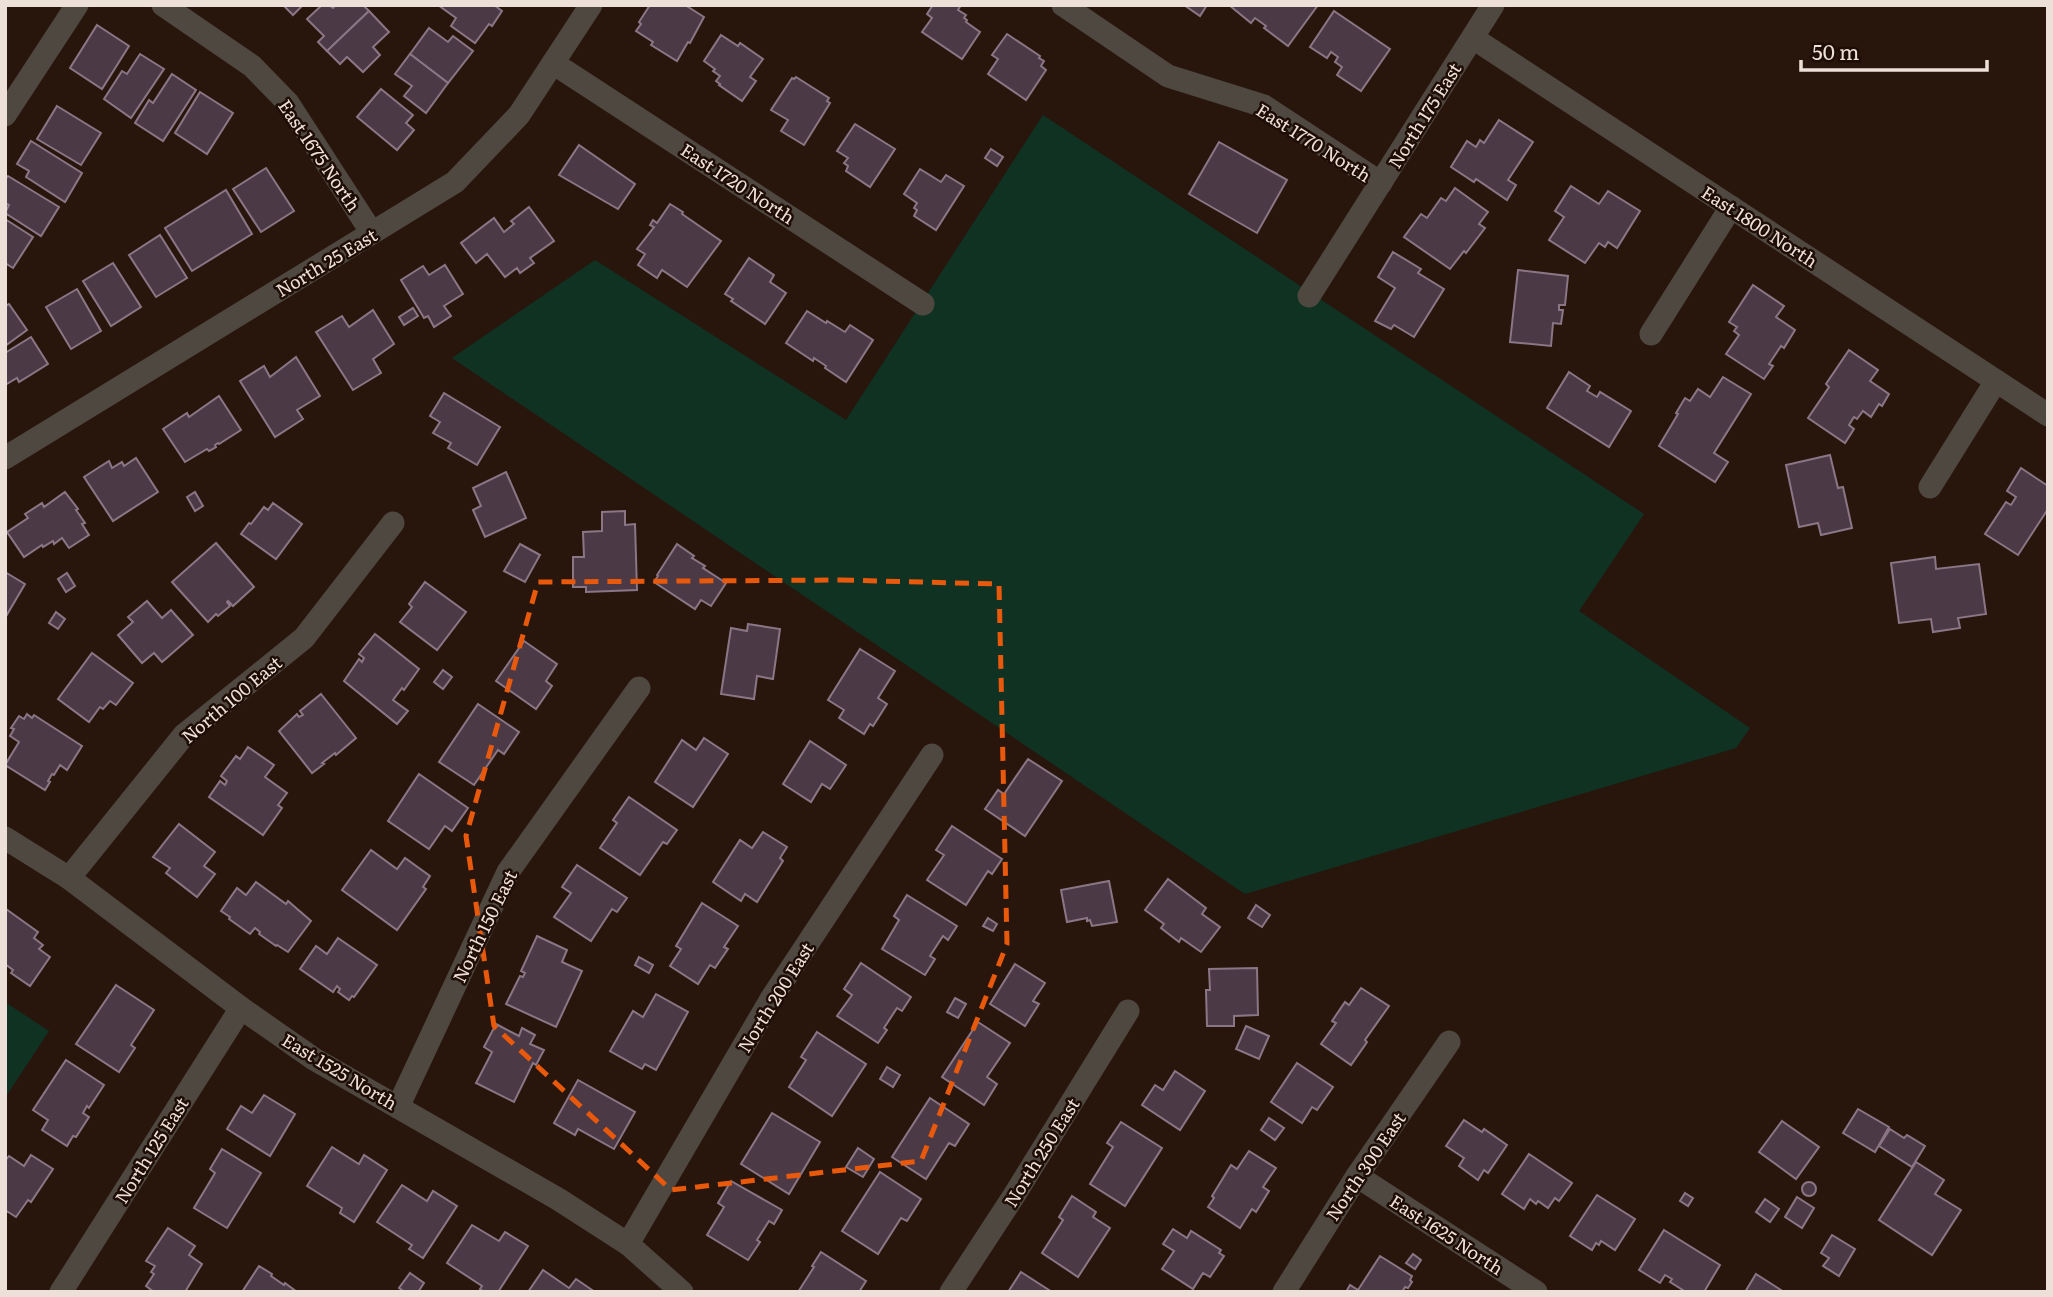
<svg xmlns="http://www.w3.org/2000/svg" width="2053" height="1297" viewBox="0 0 2053 1297" font-family="Literata,serif">
<rect width="100%" height="100%" fill="#28160c"/>
<!-- green -->
<g fill="#103223">
<polygon points="1043,115 1644,514 1579,611 1750,728 1736,748 1245,894 452,358 595,260 846,420"/>
<polygon points="5,1002 49,1031 5,1098"/>
</g>
<!-- building -->
<g fill="#4b3946" stroke="#8a7685" stroke-width="2">
<polygon points="283,5 303,5 293,15"/>
<polygon points="322,5 329,5 333,8 336,5 363,5 369,11 327,51 318,42 324,36 307,19"/>
<polygon points="438,5 494,5 502,11 492,26 489,24 475,43 451,26 456,18"/>
<polygon points="650,5 685,5 704,17 690,43 688,42 677,61 651,45 653,42 636,31 641,24 639,22"/>
<polygon points="933,5 961,5 958,10 966,15 964,18 967,20 966,22 980,32 962,59 922,32 932,18 927,14"/>
<polygon points="1184,5 1207,5 1200,16"/>
<polygon points="1229,5 1318,5 1288,46 1264,28 1266,26 1255,18 1251,23"/>
<polygon points="369,11 389,32 373,47 380,55 363,72 347,57 340,64 327,51"/>
<polygon points="1334,11 1390,49 1361,91 1337,75 1342,67 1335,62 1338,57 1331,52 1327,58 1310,47"/>
<polygon points="97,25 129,46 102,89 70,68"/>
<polygon points="429,28 448,42 453,36 473,51 448,83 410,54"/>
<polygon points="1007,34 1040,56 1039,58 1044,61 1041,66 1046,70 1026,100 988,74 998,59 992,55"/>
<polygon points="721,35 738,46 740,43 763,59 750,77 756,81 742,101 719,85 720,84 716,81 720,76 713,71 715,69 704,61"/>
<polygon points="140,54 164,69 131,118 104,99 122,71 127,74"/>
<polygon points="410,54 448,83 426,113 404,96 412,86 395,74"/>
<polygon points="172,74 196,90 163,141 135,123 149,100 153,103"/>
<polygon points="796,77 829,98 827,101 830,103 804,145 781,131 788,120 771,110 792,78 794,79"/>
<polygon points="381,89 413,115 406,123 414,130 397,150 357,117"/>
<polygon points="200,92 233,113 207,154 175,133"/>
<polygon points="57,106 101,133 81,165 37,139"/>
<polygon points="1499,120 1533,142 1508,180 1516,185 1507,200 1476,179 1474,182 1451,167 1467,141 1476,147 1480,140 1484,143"/>
<polygon points="855,124 895,149 870,187 846,171 848,166 844,163 848,158 837,151"/>
<polygon points="31,141 82,173 65,202 26,177 29,171 17,164"/>
<polygon points="1219,142 1287,180 1257,233 1189,194"/>
<polygon points="579,145 635,184 618,209 559,175"/>
<polygon points="991,149 1003,157 997,166 985,158"/>
<polygon points="266,168 294,211 261,232 233,189"/>
<polygon points="920,169 941,182 946,175 964,186 936,230 914,216 917,210 914,208 917,203 904,194"/>
<polygon points="8,176 59,207 41,236 5,213 9,205 5,203 5,180"/>
<polygon points="1571,186 1599,204 1608,191 1640,211 1617,248 1608,242 1605,247 1599,243 1585,263 1549,240 1564,217 1555,211"/>
<polygon points="1455,188 1488,212 1479,224 1485,228 1466,253 1464,251 1450,269 1404,237 1421,214 1427,218 1441,198 1446,201"/>
<polygon points="226,190 252,234 192,271 165,228"/>
<polygon points="670,204 683,212 682,214 721,241 687,287 662,270 657,278 638,265 645,254 637,249 654,227 650,225 653,220 657,223"/>
<polygon points="529,207 554,241 530,258 534,263 520,273 517,268 505,277 487,254 476,263 461,243 494,218 504,232 514,224 511,221"/>
<polygon points="5,219 33,237 13,268 5,263"/>
<polygon points="160,235 187,278 156,297 129,255"/>
<polygon points="1393,252 1421,269 1418,273 1444,289 1414,337 1394,325 1391,329 1375,321 1395,288 1378,277"/>
<polygon points="749,258 774,275 770,282 786,293 765,324 731,301 733,299 725,294"/>
<polygon points="113,263 141,307 111,326 83,281"/>
<polygon points="445,265 463,294 444,306 451,316 434,327 428,316 424,318 401,280 423,266 429,275"/>
<polygon points="1518,270 1568,276 1565,305 1559,305 1559,310 1563,310 1561,324 1553,323 1551,346 1510,342"/>
<polygon points="1753,285 1784,306 1776,317 1795,330 1784,348 1781,346 1769,364 1773,366 1764,379 1726,354 1739,335 1734,331 1737,327 1729,322"/>
<polygon points="77,289 101,331 71,349 46,307"/>
<polygon points="9,304 27,330 5,346 5,306"/>
<polygon points="413,308 418,316 404,325 399,317"/>
<polygon points="373,310 394,344 373,359 381,373 353,390 316,332 342,316 349,327"/>
<polygon points="807,311 826,323 827,321 845,332 850,325 873,340 846,382 825,368 826,366 814,358 813,361 786,343"/>
<polygon points="31,337 48,364 19,382 17,378 5,385 5,353"/>
<polygon points="1849,350 1878,370 1870,381 1889,394 1882,406 1879,404 1871,417 1863,411 1857,419 1854,417 1849,425 1854,429 1845,443 1808,418 1829,387 1826,384"/>
<polygon points="296,357 320,396 297,410 303,419 275,437 240,381 264,366 270,377"/>
<polygon points="1569,372 1590,386 1587,391 1597,397 1600,392 1631,411 1609,447 1547,408"/>
<polygon points="1723,377 1751,394 1714,453 1728,462 1715,482 1659,446 1678,414 1676,413 1685,398 1690,401 1698,389 1710,397"/>
<polygon points="444,393 500,427 477,465 448,448 451,443 433,433 440,422 430,416"/>
<polygon points="219,396 241,430 219,444 218,443 215,445 216,447 209,451 207,449 185,462 163,429 187,413 189,417"/>
<polygon points="1830,455 1838,488 1843,487 1852,528 1821,535 1818,523 1799,527 1786,465"/>
<polygon points="136,458 158,492 113,521 84,477 109,461 112,468 122,462 124,466"/>
<polygon points="2021,468 2048,486 2048,509 2018,555 1985,534 2006,502 2011,505 2016,497 2007,491"/>
<polygon points="506,472 526,518 485,537 473,510 481,506 473,488"/>
<polygon points="65,492 78,509 76,510 85,523 82,524 89,535 69,548 62,538 54,544 53,541 43,547 42,545 24,557 7,532 28,518 25,514 42,503 44,507"/>
<polygon points="195,492 203,506 195,511 187,497"/>
<polygon points="273,503 302,524 276,559 241,534 249,523 251,524 264,507 268,510"/>
<polygon points="625,511 625,525 635,524 637,590 586,592 586,587 573,587 573,557 584,557 583,532 602,531 602,512"/>
<polygon points="216,543 254,587 233,606 228,601 227,602 230,606 218,616 216,614 208,622 172,582"/>
<polygon points="520,544 540,555 525,582 504,571"/>
<polygon points="677,544 694,556 692,558 705,566 703,568 726,583 711,606 701,600 695,609 654,582 658,576 657,575"/>
<polygon points="1935,557 1936,569 1979,564 1986,614 1958,618 1960,628 1933,632 1931,619 1899,623 1891,563"/>
<polygon points="5,572 25,584 5,618"/>
<polygon points="67,573 75,586 66,592 58,579"/>
<polygon points="425,582 466,612 437,650 400,622 412,607 409,604"/>
<polygon points="147,601 162,618 171,610 193,635 162,662 154,653 142,663 118,635 133,622 128,617"/>
<polygon points="56,612 65,619 58,629 49,623"/>
<polygon points="748,624 780,629 773,679 757,676 754,699 721,694 731,628 747,631"/>
<polygon points="375,634 419,669 404,690 402,688 393,700 408,711 397,724 344,681 359,659 362,662 364,658 359,654"/>
<polygon points="524,641 557,664 546,681 552,686 536,709 496,681"/>
<polygon points="860,649 895,671 878,698 887,704 873,726 870,724 864,734 839,718 844,710 828,700"/>
<polygon points="92,653 133,683 116,705 110,701 103,709 100,707 89,722 58,699"/>
<polygon points="443,670 452,677 443,689 434,682"/>
<polygon points="321,694 356,738 336,755 335,753 322,763 324,764 312,773 279,731 297,714 299,717 303,715 300,711"/>
<polygon points="478,704 519,732 504,754 498,750 474,785 439,762"/>
<polygon points="27,714 32,718 34,715 82,746 67,770 60,765 54,775 52,774 48,781 50,782 45,790 5,765 19,742 10,736 14,729 11,728 19,716 24,719"/>
<polygon points="704,738 728,754 693,807 655,782 682,740 696,750"/>
<polygon points="810,741 846,765 830,789 822,784 811,802 783,784"/>
<polygon points="248,747 274,765 265,777 287,793 278,805 282,808 263,835 209,797 220,781 225,785 227,781 221,776 236,756 240,759"/>
<polygon points="1028,759 1062,781 1025,836 985,809 998,790 1004,794"/>
<polygon points="419,774 468,808 452,831 445,826 429,849 388,821"/>
<polygon points="629,797 677,830 667,844 663,842 640,875 600,848 617,823 613,820"/>
<polygon points="179,824 215,852 204,866 215,874 197,897 166,873 170,868 153,857"/>
<polygon points="952,826 1002,859 992,874 988,871 966,905 927,880 944,855 936,850"/>
<polygon points="763,832 787,847 780,858 783,861 757,902 745,894 741,901 713,882 740,840 752,848"/>
<polygon points="371,850 397,869 405,858 430,876 423,887 426,889 397,930 342,890"/>
<polygon points="577,865 627,898 617,912 612,909 591,941 554,917 571,893 562,887"/>
<polygon points="1168,879 1206,908 1202,914 1220,927 1201,952 1181,938 1179,942 1161,928 1164,924 1145,910"/>
<polygon points="1109,881 1117,922 1092,926 1090,920 1087,921 1087,918 1067,922 1061,890"/>
<polygon points="256,882 286,904 288,901 311,921 288,952 277,945 276,946 259,934 260,932 255,928 250,934 229,919 230,917 221,911 237,888 246,895"/>
<polygon points="907,895 957,926 948,940 943,936 930,956 935,959 925,975 882,949 899,920 894,916"/>
<polygon points="702,903 738,926 724,947 728,949 715,968 710,965 698,984 670,966 681,949 676,946"/>
<polygon points="1256,905 1270,915 1262,927 1248,918"/>
<polygon points="6,909 38,932 34,938 43,945 39,949 50,957 30,986 11,973 13,970 5,964"/>
<polygon points="988,918 997,924 993,931 983,926"/>
<polygon points="537,936 567,950 562,962 582,971 556,1027 506,1004 520,976 523,977 525,973 521,971"/>
<polygon points="338,938 377,965 354,997 352,996 349,1000 338,992 340,989 337,986 333,992 300,969 316,946 327,954"/>
<polygon points="639,957 653,965 649,973 635,965"/>
<polygon points="861,963 911,997 902,1011 897,1008 884,1028 887,1030 878,1043 837,1016 852,995 844,989"/>
<polygon points="1015,964 1045,983 1033,1001 1039,1004 1025,1026 990,1004"/>
<polygon points="1257,968 1258,1015 1234,1016 1234,1026 1207,1026 1206,990 1210,990 1209,969"/>
<polygon points="116,985 154,1010 131,1045 135,1048 119,1072 76,1044"/>
<polygon points="1361,988 1389,1006 1365,1040 1367,1042 1351,1065 1321,1044 1336,1023 1332,1021 1345,1002 1349,1005"/>
<polygon points="656,994 688,1012 656,1070 645,1064 642,1069 610,1051 633,1011 643,1017"/>
<polygon points="955,998 966,1004 958,1018 947,1012"/>
<polygon points="978,1022 1010,1043 987,1077 997,1084 984,1105 942,1077"/>
<polygon points="496,1024 519,1036 522,1028 535,1035 530,1044 544,1050 536,1065 533,1063 514,1102 476,1083 492,1052 484,1047"/>
<polygon points="1246,1026 1269,1036 1259,1059 1236,1049"/>
<polygon points="817,1032 866,1064 832,1116 789,1087 806,1060 801,1057"/>
<polygon points="66,1060 104,1085 89,1108 87,1106 83,1113 89,1117 76,1137 73,1136 67,1146 42,1130 48,1120 33,1110"/>
<polygon points="1297,1063 1333,1087 1317,1110 1312,1107 1302,1123 1271,1102"/>
<polygon points="887,1067 900,1075 893,1087 880,1079"/>
<polygon points="1175,1071 1205,1091 1180,1130 1142,1105 1155,1085 1163,1090"/>
<polygon points="578,1080 635,1112 614,1149 578,1129 575,1135 554,1123"/>
<polygon points="264,1095 295,1114 270,1156 227,1129 241,1106 252,1113"/>
<polygon points="930,1098 969,1124 955,1146 949,1143 926,1179 892,1157"/>
<polygon points="1858,1109 1889,1127 1875,1152 1843,1133"/>
<polygon points="772,1113 820,1142 789,1194 741,1164"/>
<polygon points="1269,1118 1284,1128 1275,1140 1261,1130"/>
<polygon points="1464,1120 1482,1132 1484,1129 1507,1145 1488,1173 1484,1170 1478,1180 1459,1166 1464,1158 1446,1146"/>
<polygon points="1782,1121 1819,1147 1796,1179 1759,1152"/>
<polygon points="1121,1122 1162,1148 1125,1206 1090,1184 1113,1147 1107,1143"/>
<polygon points="1890,1129 1904,1138 1907,1135 1925,1146 1912,1167 1879,1146"/>
<polygon points="332,1147 359,1164 364,1155 387,1170 354,1222 340,1213 342,1208 307,1186"/>
<polygon points="858,1148 874,1159 863,1177 846,1167"/>
<polygon points="222,1149 261,1173 227,1228 194,1208 215,1173 210,1169"/>
<polygon points="1249,1151 1276,1168 1263,1187 1269,1191 1256,1212 1252,1209 1240,1228 1208,1207 1214,1198 1212,1196 1231,1165 1237,1169"/>
<polygon points="1529,1154 1572,1183 1559,1201 1555,1198 1548,1208 1538,1201 1536,1204 1530,1199 1524,1209 1502,1194"/>
<polygon points="31,1155 53,1169 31,1202 28,1200 16,1217 5,1210 5,1161 9,1156 24,1166"/>
<polygon points="1916,1162 1944,1180 1935,1194 1961,1210 1932,1255 1879,1220"/>
<polygon points="880,1172 921,1199 907,1221 901,1218 878,1254 842,1231"/>
<polygon points="731,1181 782,1210 774,1224 769,1221 757,1240 760,1242 748,1260 707,1235 724,1207 718,1203"/>
<circle cx="1809" cy="1189" r="7"/>
<polygon points="402,1185 427,1201 433,1191 457,1206 423,1258 409,1249 412,1245 377,1222"/>
<polygon points="1685,1193 1693,1198 1688,1206 1680,1201"/>
<polygon points="1597,1195 1635,1219 1615,1250 1601,1241 1599,1245 1596,1243 1592,1250 1570,1236"/>
<polygon points="1072,1196 1096,1212 1093,1217 1110,1228 1078,1277 1042,1253 1063,1220 1059,1217"/>
<polygon points="1797,1197 1814,1208 1802,1228 1785,1217"/>
<polygon points="1765,1199 1779,1209 1770,1222 1756,1212"/>
<polygon points="472,1225 499,1241 505,1232 528,1246 498,1292 484,1292 480,1289 482,1286 447,1263"/>
<polygon points="168,1228 195,1246 189,1255 202,1264 185,1292 154,1292 146,1286 154,1274 151,1272 155,1266 146,1261"/>
<polygon points="1173,1229 1187,1238 1191,1231 1221,1250 1219,1253 1224,1256 1210,1277 1203,1273 1193,1289 1162,1269 1174,1251 1163,1244"/>
<polygon points="1664,1230 1720,1265 1704,1292 1686,1292 1670,1282 1672,1279 1665,1275 1660,1283 1639,1270"/>
<polygon points="1832,1235 1855,1249 1839,1276 1823,1266 1829,1258 1821,1253"/>
<polygon points="821,1252 866,1281 859,1292 798,1292 814,1267 812,1266"/>
<polygon points="1413,1254 1421,1260 1415,1269 1406,1263"/>
<polygon points="1380,1256 1412,1276 1410,1280 1412,1282 1408,1288 1405,1287 1402,1292 1346,1292 1350,1285 1358,1290"/>
<polygon points="259,1266 272,1274 271,1276 284,1285 285,1283 297,1292 242,1292"/>
<polygon points="543,1270 569,1288 576,1279 595,1292 528,1292"/>
<polygon points="1021,1272 1052,1292 1008,1292"/>
<polygon points="410,1273 424,1283 418,1292 405,1292 399,1288"/>
<polygon points="1756,1274 1784,1292 1745,1292"/>
</g>
<g fill="none" stroke-linecap="round" stroke-linejoin="round">
<!-- minor -->
<g stroke="#4f4841" stroke-width="23">
<polyline points="163,5 252,66 288,103 372,233"/>
<polyline points="1063,5 1168,76 1264,106 1381,183"/>
<polyline points="1473,38 2048,415"/>
<polyline points="553,63 923,304"/>
<polyline points="5,115 77,5"/>
<polyline points="1309,296 1493,5"/>
<polyline points="1651,334 1731,207"/>
<polyline points="5,458 455,182 519,115 591,5"/>
<polyline points="1930,487 1996,381"/>
<polyline points="5,838 69,878 241,1008 314,1059 558,1199 628,1244 682,1292"/>
<polyline points="69,878 184,735 304,638 393,523"/>
<polyline points="398,1107 508,872 639,688"/>
<polyline points="1357,1176 1536,1292"/>
<polyline points="628,1244 771,999 932,755"/>
<polyline points="61,1292 241,1008"/>
<polyline points="951,1292 1015,1194 1128,1011"/>
<polyline points="1284,1292 1357,1176 1449,1042"/>
</g>
</g>
<!-- marked area -->
<path fill="none" stroke="#e8590c" stroke-width="5" stroke-dasharray="14 9" stroke-linejoin="round" d="M840,580L999,584L1007,944L921,1161L671,1190L494,1026L466,836L538,582Z"/>
<g text-anchor="middle" dominant-baseline="central" stroke-width="5" stroke-linejoin="round" paint-order="stroke">
<!-- street labels -->
<g font-size="18" fill="#ede0d9" stroke="#1e0d05">
<text transform="translate(1424 115) rotate(-58)">North 175 East</text>
<text transform="translate(1314 142) rotate(32)">East 1770 North</text>
<text transform="translate(320 155) rotate(56)">East 1675 North</text>
<text transform="translate(738 183) rotate(33)">East 1720 North</text>
<text transform="translate(1760 226) rotate(33)">East 1800 North</text>
<text transform="translate(326 262) rotate(-31)">North 25 East</text>
<text transform="translate(231 699) rotate(-40)">North 100 East</text>
<text transform="translate(484 926) rotate(-64)">North 150 East</text>
<text transform="translate(775 997) rotate(-58)">North 200 East</text>
<text transform="translate(340 1071) rotate(31)">East 1525 North</text>
<text transform="translate(151 1150) rotate(-58)">North 125 East</text>
<text transform="translate(1041 1152) rotate(-58)">North 250 East</text>
<text transform="translate(1365 1166) rotate(-56)">North 300 East</text>
<text transform="translate(1447 1234) rotate(33)">East 1625 North</text>
</g>
</g>
<!-- border -->
<rect width="2053" height="1297" fill="none" stroke="#ede0d9" stroke-width="14"/>
<!-- scale -->
<path d="M1801 60v10h186v-10" fill="none" stroke="#ede0d9" stroke-width="3.5"/>
<text x="1812" y="60" font-size="21" fill="#ede0d9" stroke="#1e0d05" stroke-width="5" paint-order="stroke">50 m</text>
</svg>
